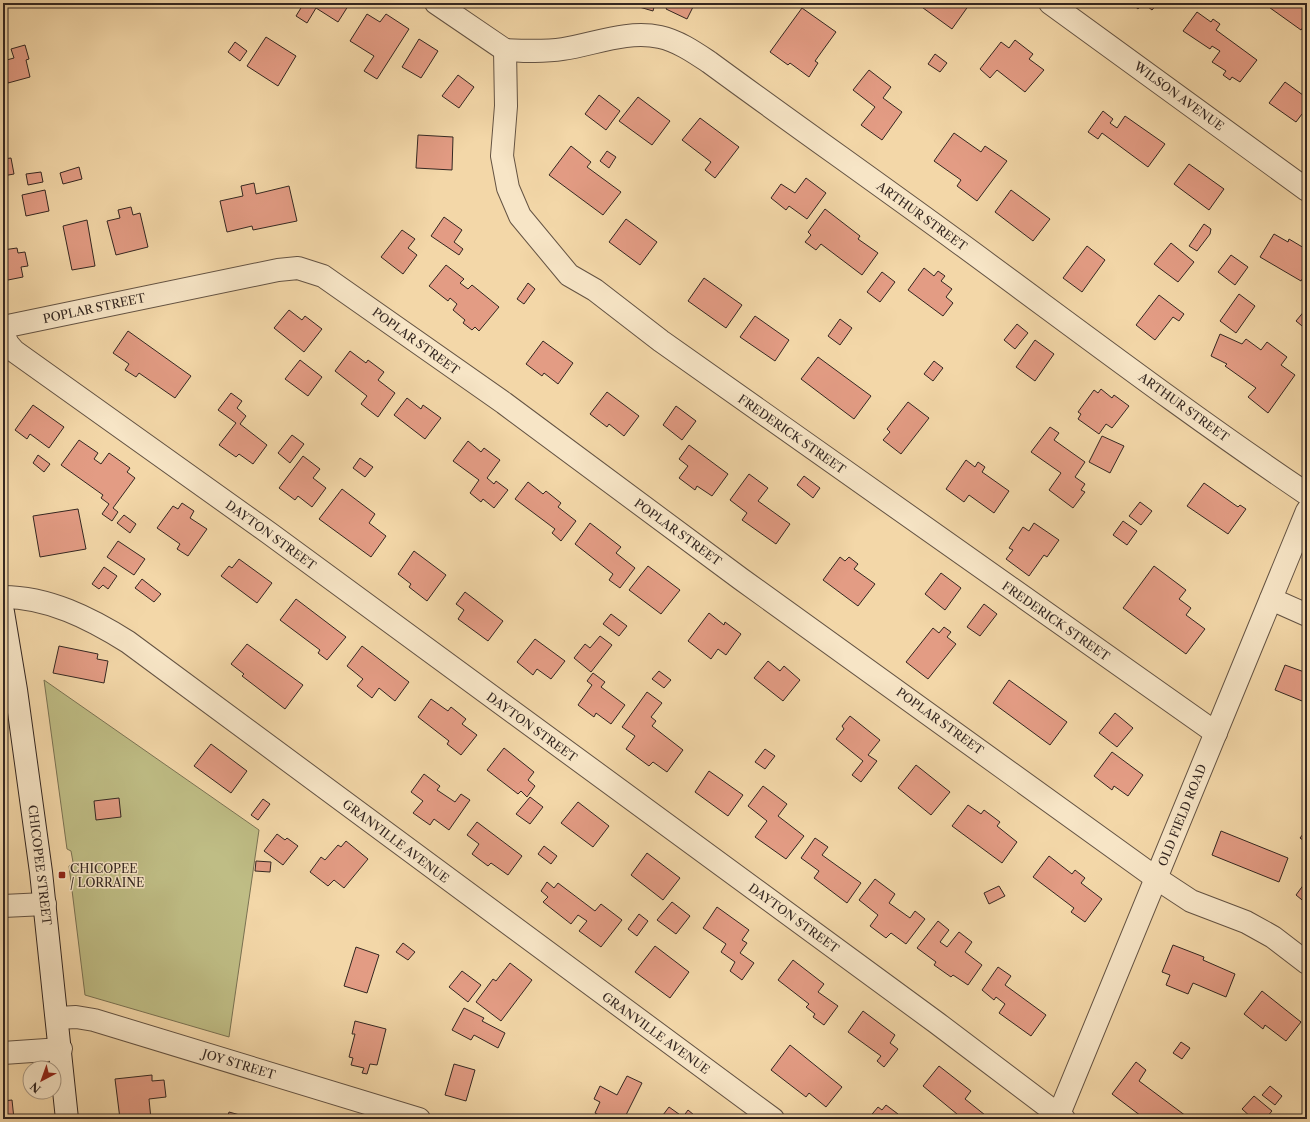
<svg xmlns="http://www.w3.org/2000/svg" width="1310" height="1122" viewBox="0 0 1310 1122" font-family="'Libre Caslon Text',serif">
<rect width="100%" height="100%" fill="#f3d7a8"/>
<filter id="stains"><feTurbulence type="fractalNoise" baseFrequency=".005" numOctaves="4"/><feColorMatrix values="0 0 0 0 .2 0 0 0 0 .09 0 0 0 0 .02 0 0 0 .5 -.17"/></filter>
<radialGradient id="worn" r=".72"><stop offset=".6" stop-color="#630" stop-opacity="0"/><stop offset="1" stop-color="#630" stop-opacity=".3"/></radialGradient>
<!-- green -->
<polygon fill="#bfbd85" stroke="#7a7253" points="44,680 259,830 229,1037 85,995 69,866 73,862 71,851 67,849"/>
<!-- building -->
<g fill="#e39c84" stroke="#342721">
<polygon points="304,3 350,3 338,22 316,8 307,23 296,16"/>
<polygon points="629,3 655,3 653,11 629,4"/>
<polygon points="669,3 695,3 687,19 666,9"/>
<polygon points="921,3 966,3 969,5 952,29 919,5"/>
<polygon points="1131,3 1143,3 1138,9"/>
<polygon points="1143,3 1158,3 1152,10"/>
<polygon points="1268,3 1300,3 1307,8 1307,22 1301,30 1266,5"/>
<polygon points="802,8 836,32 815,61 818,63 809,77 790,63 788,65 770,52"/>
<polygon points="1197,12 1211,22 1213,19 1220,24 1216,30 1257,60 1240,82 1232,77 1230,80 1223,75 1226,71 1212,62 1220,51 1212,46 1210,49 1183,31"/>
<polygon points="367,14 380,22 386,14 409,29 377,79 364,71 374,56 350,41"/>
<polygon points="266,37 296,56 278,86 247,66"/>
<polygon points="419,39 438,51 421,78 402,67"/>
<polygon points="1015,40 1033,54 1029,59 1044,70 1025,92 997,70 990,78 980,69 1001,42 1009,48"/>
<polygon points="235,42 247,51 240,61 228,52"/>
<polygon points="25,45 29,59 26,60 30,77 8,83 3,61 14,58 11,49"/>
<polygon points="935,54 947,63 940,72 928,64"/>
<polygon points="869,70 891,87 883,98 902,112 882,140 861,125 875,107 853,90"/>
<polygon points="458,75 474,87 459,108 442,96"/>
<polygon points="1285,82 1307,98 1307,118 1302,114 1296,122 1269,103"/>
<polygon points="599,95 620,111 606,130 585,114"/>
<polygon points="638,97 670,121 652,145 619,121"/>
<polygon points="1103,111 1113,119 1110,123 1117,128 1125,116 1165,144 1148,167 1102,133 1098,139 1088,132"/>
<polygon points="700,118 739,147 715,178 705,170 711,162 682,140"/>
<polygon points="954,133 981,152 985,146 1007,161 977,201 957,186 961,180 934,161"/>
<polygon points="418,135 453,137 452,170 416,168"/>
<polygon points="571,146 591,162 587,167 621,192 603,215 549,175"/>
<polygon points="607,151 616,157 609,168 600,161"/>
<polygon points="11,158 14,174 3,176 3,159"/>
<polygon points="1189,164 1224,189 1209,210 1174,184"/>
<polygon points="79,167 82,179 63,184 60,173"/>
<polygon points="41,172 43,182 28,185 26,174"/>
<polygon points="806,178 826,193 807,219 789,206 786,210 771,198 781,184 795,193"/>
<polygon points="254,183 256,194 289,186 297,221 253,230 252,226 227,232 220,201 243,196 241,186"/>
<polygon points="45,190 49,211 26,216 22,195"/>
<polygon points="1011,190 1050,219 1033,241 995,212"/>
<polygon points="131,207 133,215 140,213 148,247 116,255 107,221 120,218 118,210"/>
<polygon points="825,209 860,236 858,239 878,253 862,275 821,244 816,250 805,242 811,235 808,232"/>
<polygon points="444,217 462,230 454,242 463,249 459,255 431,236"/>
<polygon points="626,219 657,242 640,265 609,242"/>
<polygon points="87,220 95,266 72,270 63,226"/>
<polygon points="1204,224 1211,229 1210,234 1197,251 1189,246"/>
<polygon points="402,230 415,239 408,248 417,255 403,274 381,257"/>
<polygon points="1274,234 1288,242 1289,239 1304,248 1305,245 1307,246 1307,271 1301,281 1260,257"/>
<polygon points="1171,243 1194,262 1178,282 1154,264"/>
<polygon points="1087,246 1105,260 1082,292 1063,278"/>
<polygon points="17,248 18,253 25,252 28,266 21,267 23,277 3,281 3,250"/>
<polygon points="1231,255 1248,267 1235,285 1218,272"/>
<polygon points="446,265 464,279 460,283 468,289 472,285 499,307 479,331 475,327 472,330 463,323 465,320 453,310 457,304 450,298 448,301 429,286"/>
<polygon points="924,268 934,276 938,271 945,276 941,281 952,289 946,297 953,303 943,316 908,290"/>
<polygon points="882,272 895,282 880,302 867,292"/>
<polygon points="704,278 742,305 726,328 688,301"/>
<polygon points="528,283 535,289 524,304 517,299"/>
<polygon points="1239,294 1255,306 1236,333 1220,321"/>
<polygon points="1159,295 1184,314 1179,321 1173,317 1155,340 1136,325"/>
<polygon points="1306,309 1307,310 1307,330 1296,321"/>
<polygon points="289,310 302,320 305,316 322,329 304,352 274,328"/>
<polygon points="755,316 789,340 775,361 740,337"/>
<polygon points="840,319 852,328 840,345 828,336"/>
<polygon points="1017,324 1028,333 1015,349 1004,340"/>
<polygon points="128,331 191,376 175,398 139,373 136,377 125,370 129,364 113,353"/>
<polygon points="1220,334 1242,344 1246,339 1261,350 1267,342 1287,357 1281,365 1295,375 1268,413 1248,397 1256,388 1225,366 1227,364 1211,356"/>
<polygon points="1035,340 1054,354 1035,381 1016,367"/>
<polygon points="543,341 573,363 558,384 544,373 542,376 526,364"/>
<polygon points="350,351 366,363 368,360 384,372 378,380 395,393 378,417 361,404 367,396 335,371"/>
<polygon points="818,357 871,396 854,419 801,379"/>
<polygon points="300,360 322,377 308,396 285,379"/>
<polygon points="934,361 943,368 933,381 924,374"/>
<polygon points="1101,389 1112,398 1114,395 1129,406 1112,428 1106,424 1099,434 1078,419 1081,414 1078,412 1094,390 1098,393"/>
<polygon points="607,392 639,416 624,436 609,424 607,427 590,414"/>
<polygon points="231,393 242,401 237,408 246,416 240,424 267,445 253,464 239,454 236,457 219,445 236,423 218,410"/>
<polygon points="407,398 421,409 423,405 441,418 425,439 394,415"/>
<polygon points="908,402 929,418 901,454 883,440 890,432 887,429"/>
<polygon points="33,405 64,427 49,448 30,434 27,439 15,430"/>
<polygon points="676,406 696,421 682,440 663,425"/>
<polygon points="1050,427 1059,433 1054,440 1085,462 1075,477 1085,484 1081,490 1085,492 1073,508 1049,490 1061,473 1031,452"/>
<polygon points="292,435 304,444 290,463 278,453"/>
<polygon points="1102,436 1124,446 1110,473 1089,462"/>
<polygon points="79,440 98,453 94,459 101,464 109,453 130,468 127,472 135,478 113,508 118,512 112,521 102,514 109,504 101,498 103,495 61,465"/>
<polygon points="468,441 481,452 484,448 500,460 487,478 494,484 496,481 508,490 494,508 483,499 481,502 470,493 479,480 453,461"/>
<polygon points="689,445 728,474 712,496 697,486 695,490 679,478 688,466 679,459"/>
<polygon points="38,455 50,464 44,472 33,463"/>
<polygon points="303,456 320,469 313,478 326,488 312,507 298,496 295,500 279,488"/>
<polygon points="360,458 373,467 365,477 353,468"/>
<polygon points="966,460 975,467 978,462 985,467 982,472 1009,491 994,513 969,495 964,502 946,489"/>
<polygon points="749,474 768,488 758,501 790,524 776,544 742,520 747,513 730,500"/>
<polygon points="804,476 820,488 813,498 797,485"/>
<polygon points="528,482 543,494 546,491 561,503 558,507 576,521 561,541 552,533 555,529 515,499"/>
<polygon points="1204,483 1238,507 1240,505 1246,509 1228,534 1187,506"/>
<polygon points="342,489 375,514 369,523 386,536 371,557 319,519"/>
<polygon points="1140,502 1152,511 1141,525 1129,516"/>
<polygon points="182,503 194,511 190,518 207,529 188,556 177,549 180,544 157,528 173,506 178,509"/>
<polygon points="78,509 86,549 40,557 33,516"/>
<polygon points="124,515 136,524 130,533 117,523"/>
<polygon points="1123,521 1137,531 1127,545 1113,535"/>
<polygon points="590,523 621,547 616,553 635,568 620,588 609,580 613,574 575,544"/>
<polygon points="1034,523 1059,540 1047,557 1044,555 1029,576 1006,559 1013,550 1009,548 1023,527 1029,531"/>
<polygon points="118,541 145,559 134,575 107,557"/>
<polygon points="414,551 446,575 427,601 409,587 411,584 398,574"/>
<polygon points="840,557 845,561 849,557 858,564 854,569 875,584 858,606 823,580"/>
<polygon points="239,559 272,583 257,603 221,576 229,566 232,568"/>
<polygon points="648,566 680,590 661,614 629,590"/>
<polygon points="1154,566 1186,590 1179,599 1191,608 1186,615 1205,629 1186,654 1123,608"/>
<polygon points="104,567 117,576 108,589 103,585 99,589 92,584"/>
<polygon points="941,573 961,588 945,610 925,594"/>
<polygon points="142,579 161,594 154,602 135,588"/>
<polygon points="465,592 503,621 488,641 458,619 464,610 456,604"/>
<polygon points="296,599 346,637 327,660 318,653 320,650 280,620"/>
<polygon points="984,604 997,614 980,636 967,627"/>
<polygon points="709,613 724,625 725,622 741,634 726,655 718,649 711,659 688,641"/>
<polygon points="611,614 627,626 619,636 603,624"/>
<polygon points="944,627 951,632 947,637 956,644 928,679 906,662 933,628 939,633"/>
<polygon points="600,636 612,645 591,672 574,658 585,644 590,648"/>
<polygon points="535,639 565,661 551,679 537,669 533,675 517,662"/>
<polygon points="247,644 303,685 285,709 242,676 244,674 231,664"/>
<polygon points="59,646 98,654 97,659 108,661 104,683 53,673"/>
<polygon points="362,646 409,682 395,701 379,688 372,698 357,686 363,679 347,666"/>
<polygon points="768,661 780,671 784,666 800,680 783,701 754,678"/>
<polygon points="1285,665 1307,673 1307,703 1275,690"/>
<polygon points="659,671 671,680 664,688 652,679"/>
<polygon points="593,673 605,682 601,687 625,705 611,724 596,713 594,717 578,705 592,685 587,681"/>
<polygon points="1009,680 1067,722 1050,745 993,703"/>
<polygon points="647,692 662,703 651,717 656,721 652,726 683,750 667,772 653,762 649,766 626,749 635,736 622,727"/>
<polygon points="431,699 448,711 451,707 466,719 462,724 477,735 461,755 447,744 449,741 418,717"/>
<polygon points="1115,713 1133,728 1117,747 1099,733"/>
<polygon points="850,716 880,740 868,755 877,761 861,782 852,775 863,761 836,739 844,729 842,726"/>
<polygon points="211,744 247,771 231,793 194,766"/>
<polygon points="504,748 534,772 528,780 535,786 527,797 521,791 518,794 487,770"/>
<polygon points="765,749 775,756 765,769 755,762"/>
<polygon points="1112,752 1143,775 1128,796 1114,786 1112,790 1094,776"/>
<polygon points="916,765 950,792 931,815 898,788"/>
<polygon points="709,771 743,795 728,816 695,792"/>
<polygon points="424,774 440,786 437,790 455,802 461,794 470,800 449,830 434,819 430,825 413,813 423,801 411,792"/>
<polygon points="763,786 787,804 778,816 804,836 786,859 755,837 767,821 748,806"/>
<polygon points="530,797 543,807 530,824 516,814"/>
<polygon points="119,798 121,817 96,820 94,801"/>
<polygon points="263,799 270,804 258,820 251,815"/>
<polygon points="578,802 609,826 593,847 561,823"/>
<polygon points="968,805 981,814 984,810 1000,822 997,826 1017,842 1002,863 952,826"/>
<polygon points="477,822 522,856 508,875 491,863 488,866 472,854 479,844 467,835"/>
<polygon points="1307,829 1307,843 1300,838"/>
<polygon points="1221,831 1288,858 1279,882 1212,855"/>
<polygon points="277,834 285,840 287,838 298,846 283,865 264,851"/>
<polygon points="815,838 828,847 822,855 861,883 847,903 814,878 819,871 801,858"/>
<polygon points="346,841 368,859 344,888 334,880 328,886 310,872 321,857 325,860 338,845 341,847"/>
<polygon points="544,846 557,856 551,864 538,854"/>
<polygon points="647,853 680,878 663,900 631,875"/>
<polygon points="1049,856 1072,874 1075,870 1085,878 1081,883 1102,899 1085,922 1071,912 1074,908 1033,877"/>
<polygon points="256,861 271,862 270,872 255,871"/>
<polygon points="875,879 895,894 889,903 910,918 915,911 925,919 906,944 891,933 886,938 870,926 878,915 859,900"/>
<polygon points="1307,880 1307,904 1296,895"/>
<polygon points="547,882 554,888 558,883 595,911 601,904 622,920 601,947 579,931 587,921 578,915 571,924 543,902 548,897 541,891"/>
<polygon points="999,886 1005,896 989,904 984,893"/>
<polygon points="672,902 690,916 676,934 657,920"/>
<polygon points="717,907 749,930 742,940 747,943 740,953 754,963 742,980 730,971 735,962 721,952 726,944 703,928"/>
<polygon points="639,914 648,921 637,936 628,929"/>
<polygon points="938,921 949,930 940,942 947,947 959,932 972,942 965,952 982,965 968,985 953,975 951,977 934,965 936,962 917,948"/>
<polygon points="403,943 415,952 408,960 396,952"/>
<polygon points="1173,945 1204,957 1203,960 1235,974 1226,997 1193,983 1188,994 1166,985 1170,975 1162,972"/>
<polygon points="655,946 689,972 670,998 635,972"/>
<polygon points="356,947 379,955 367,993 344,986"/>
<polygon points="793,960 824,984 818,992 838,1006 824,1025 813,1017 815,1014 806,1007 809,1004 778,980"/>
<polygon points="510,963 532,980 501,1021 476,1002 493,979 496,981"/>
<polygon points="998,967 1011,976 1005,985 1046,1015 1031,1036 999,1013 1005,1004 996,997 994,1000 982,990"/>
<polygon points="462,971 481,985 468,1002 449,987"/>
<polygon points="1262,991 1301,1022 1286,1041 1265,1025 1263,1029 1244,1014"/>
<polygon points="464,1008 484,1018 482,1021 505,1033 498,1048 474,1035 471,1040 452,1030"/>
<polygon points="863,1011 895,1035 890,1043 898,1049 884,1067 877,1061 881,1056 848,1032"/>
<polygon points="355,1021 386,1029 377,1065 370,1064 367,1074 362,1073 364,1068 351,1065 353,1058 349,1057 355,1034 352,1034"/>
<polygon points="1181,1042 1190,1048 1182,1059 1173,1053"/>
<polygon points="790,1045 842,1087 826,1107 809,1093 806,1097 771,1070"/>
<polygon points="1136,1062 1146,1070 1139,1081 1186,1116 1184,1119 1145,1119 1112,1094"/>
<polygon points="454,1064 475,1070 466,1101 445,1095"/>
<polygon points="939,1066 971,1091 965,1099 985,1115 982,1119 963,1119 923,1086"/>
<polygon points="152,1075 152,1081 164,1080 166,1097 149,1099 151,1119 120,1119 115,1079"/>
<polygon points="627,1076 642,1083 624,1119 606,1119 595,1113 600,1102 594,1099 600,1086 617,1095"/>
<polygon points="1270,1086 1282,1096 1275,1105 1262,1095"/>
<polygon points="1254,1096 1272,1111 1265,1119 1253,1119 1242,1109"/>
<polygon points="12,1100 14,1119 3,1119 3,1101"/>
<polygon points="886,1105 898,1114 894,1119 868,1119 878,1107 882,1110"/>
<polygon points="669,1107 683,1117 688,1110 694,1115 691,1119 660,1119"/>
<polygon points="229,1112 254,1119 227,1119"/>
</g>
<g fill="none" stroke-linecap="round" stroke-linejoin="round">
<!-- minor casing -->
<g stroke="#645343" stroke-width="24">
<g id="minor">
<polyline points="436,3 505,50"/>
<polyline points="1050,3 1307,190"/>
<polyline points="505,50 506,106 502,156 508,188 520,216 569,275 595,290 661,341 1216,733"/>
<path d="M505,50C525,51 544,52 563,49C595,44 627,30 660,37C678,41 694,52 709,62C792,123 876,182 958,242C1074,327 1188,414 1307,494"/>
<polyline points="3,327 278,270 298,268 323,276 504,403 741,579 1156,878 1191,901 1246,922 1273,937 1307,963"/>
<polyline points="3,334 8,344 14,351 269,533 937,1023 1064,1119"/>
<path d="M3,597C48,597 90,618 128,642L773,1119"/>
<polyline points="1271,599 1307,615"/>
<polyline points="3,906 45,904"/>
<polyline points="58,1018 76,1017 94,1020 419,1119"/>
<polyline points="3,1053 61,1049"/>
<polyline points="1057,1119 1307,511"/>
</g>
</g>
<!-- secondary casing -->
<g stroke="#342721" stroke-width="24">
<polyline id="secondary" points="3,612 16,690 41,872 67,1119"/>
</g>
<!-- minor -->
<use href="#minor" stroke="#f7e5c6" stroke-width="22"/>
<!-- secondary -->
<use href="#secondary" stroke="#f7e5c6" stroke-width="22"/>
</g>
<!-- markers -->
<rect fill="#8f2418" stroke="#f7e5c6" stroke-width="1.5" x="58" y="871" width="8" height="8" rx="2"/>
<g text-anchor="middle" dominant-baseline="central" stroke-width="3" stroke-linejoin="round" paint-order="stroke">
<!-- street labels -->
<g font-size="12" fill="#342721" stroke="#f7e5c6">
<text transform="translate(1179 96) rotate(36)">WILSON AVENUE</text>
<text transform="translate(922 216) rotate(36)">ARTHUR STREET</text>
<text transform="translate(94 308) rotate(-12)">POPLAR STREET</text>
<text transform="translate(416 341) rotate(36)">POPLAR STREET</text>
<text transform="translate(1184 407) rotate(36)">ARTHUR STREET</text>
<text transform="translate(792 434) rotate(35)">FREDERICK STREET</text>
<text transform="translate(678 532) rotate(36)">POPLAR STREET</text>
<text transform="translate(271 535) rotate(36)">DAYTON STREET</text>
<text transform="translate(1056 621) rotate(35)">FREDERICK STREET</text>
<text transform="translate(940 721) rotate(36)">POPLAR STREET</text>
<text transform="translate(532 727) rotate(36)">DAYTON STREET</text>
<text transform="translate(1182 815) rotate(-68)">OLD FIELD ROAD</text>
<text transform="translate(396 841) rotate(37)">GRANVILLE AVENUE</text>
<text transform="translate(40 865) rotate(83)">CHICOPEE STREET</text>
<text transform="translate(794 918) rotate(36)">DAYTON STREET</text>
<text transform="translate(656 1033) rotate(36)">GRANVILLE AVENUE</text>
<text transform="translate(239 1064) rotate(17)">JOY STREET</text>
</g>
<!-- poi labels -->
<g font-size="12" fill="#342721" stroke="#f7e5c6" text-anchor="start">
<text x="70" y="868">CHICOPEE<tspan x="70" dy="14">/ LORRAINE</tspan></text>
</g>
</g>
<!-- margin -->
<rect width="1310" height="1122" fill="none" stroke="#f3d7a8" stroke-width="16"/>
<rect x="4" y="4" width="1302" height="1114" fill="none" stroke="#342721" stroke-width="2"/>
<rect x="8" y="8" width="1294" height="1106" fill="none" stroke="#342721"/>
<!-- north arrow -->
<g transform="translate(42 1080) rotate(221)"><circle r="19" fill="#f7e5c6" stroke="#a99984"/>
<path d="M0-3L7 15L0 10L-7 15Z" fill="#8f2418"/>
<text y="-6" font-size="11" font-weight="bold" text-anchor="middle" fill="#342721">N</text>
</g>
<rect width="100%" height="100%" filter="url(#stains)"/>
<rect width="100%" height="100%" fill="url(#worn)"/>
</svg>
